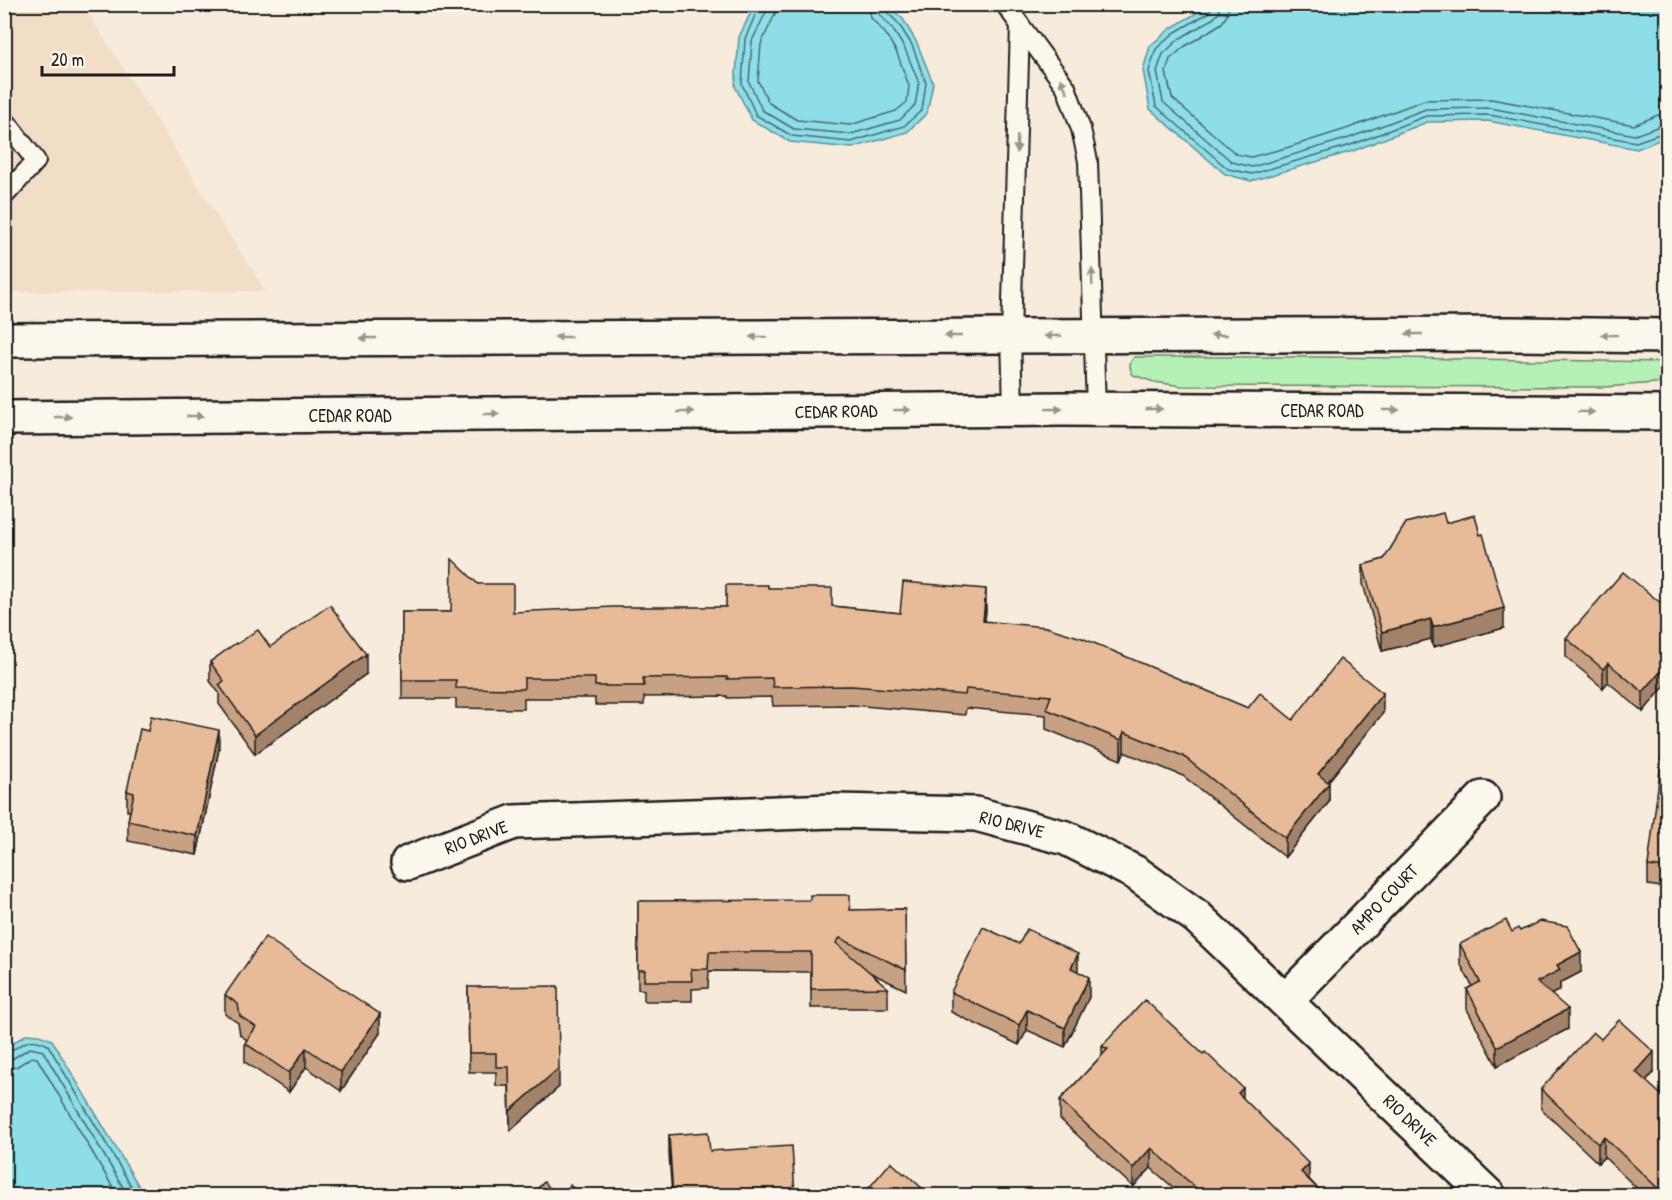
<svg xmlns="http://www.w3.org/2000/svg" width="1672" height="1200" viewBox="0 0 1672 1200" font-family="'Patrick Hand',sans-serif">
<rect width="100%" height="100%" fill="#f7ebdb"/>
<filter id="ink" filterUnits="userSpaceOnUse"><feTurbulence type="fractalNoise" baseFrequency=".0167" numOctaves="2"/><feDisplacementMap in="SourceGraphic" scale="12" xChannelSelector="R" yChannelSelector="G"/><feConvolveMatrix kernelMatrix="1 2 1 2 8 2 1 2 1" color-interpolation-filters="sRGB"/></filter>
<g filter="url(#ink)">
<!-- built -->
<polygon fill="#f2ddc7" points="4,5 83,5 265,291 5,292"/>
<!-- green -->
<path fill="#b5f0b5" stroke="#688668" stroke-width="1.5" d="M1134,357H1326L1667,362L1668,382L1604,387L1182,386L1154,382L1133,375C1129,367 1129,364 1134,357Z"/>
<!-- water -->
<g fill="#8ddee8" stroke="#609096" stroke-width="1.5">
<polygon points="757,4 888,5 903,19 917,43 933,83 927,113 907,132 852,148 790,142 752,120 735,86 739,37 753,8"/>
<polygon points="1210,5 1667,5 1667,134 1664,138 1637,149 1488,121 1427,122 1353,151 1251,181 1225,174 1150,109 1143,70 1150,46 1171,28"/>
<polygon points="27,1034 39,1035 52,1040 144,1195 5,1195 5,1048"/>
</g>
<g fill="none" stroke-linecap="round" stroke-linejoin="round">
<!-- shore -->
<g stroke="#496a6e" stroke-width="1.5">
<polyline points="760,4 745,39 742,84 756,115 792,136 851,142 904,126 922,110 926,83 912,45 898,23 885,10 884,4"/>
<polyline points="768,4 766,12 752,41 749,82 762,110 794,129 851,134 900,120 915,105 919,83 905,49 892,28 879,14 877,4"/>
<polyline points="777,4 775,14 761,44 758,81 769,103 797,120 850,125 896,111 907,102 909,86 897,53 885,33 871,18 868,4"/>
<polyline points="1212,4 1210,12 1174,33 1156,49 1149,71 1156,106 1228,169 1252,174 1351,145 1426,116 1489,115 1636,142 1668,131"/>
<polyline points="1220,4 1219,12 1214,18 1179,39 1163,54 1157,71 1163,102 1232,162 1252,167 1349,138 1426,109 1490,108 1635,135 1668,123"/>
<polyline points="1229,4 1227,15 1222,23 1184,47 1170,59 1166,72 1172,98 1236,154 1251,157 1286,148 1346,129 1425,100 1491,99 1634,125 1658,115 1668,114"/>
<path d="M4,1052C25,1049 22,1033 48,1045L137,1196"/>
<polyline points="4,1060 12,1059 30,1048 43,1051 128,1196"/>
<polyline points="4,1069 16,1067 32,1057 37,1058 118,1196"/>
</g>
<!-- service casing -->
<g stroke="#1c1c1c" stroke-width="22">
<g id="service">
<polyline points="1005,4 1020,25"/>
<polyline points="4,119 36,161 4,196"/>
<polyline points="1013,409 1011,336 1020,25 1066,87 1081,129 1088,161 1096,409"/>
</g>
</g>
<!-- minor casing -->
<g stroke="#1c1c1c" stroke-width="38">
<g id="minor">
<polyline points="408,863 514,822 834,811 976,814 1066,838 1136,873 1197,917 1489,1196"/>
<polyline points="1285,1001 1483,798"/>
</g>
</g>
<!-- primary casing -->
<g stroke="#1c1c1c" stroke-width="38">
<g id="primary">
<polyline points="4,340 1511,334 1668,336"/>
<polyline points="4,418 1062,409 1668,413"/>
</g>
</g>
<!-- service -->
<use href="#service" stroke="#fbf7ec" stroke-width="18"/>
<!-- minor -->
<use href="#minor" stroke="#fbf7ec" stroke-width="33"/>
<!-- primary -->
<use href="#primary" stroke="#fbf7ec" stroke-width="33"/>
</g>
<!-- wall -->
<g fill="#c7a182" stroke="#1c1c1c" stroke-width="1.5">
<polygon points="1446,523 1504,628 1433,647 1431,639 1382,651 1363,584 1363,565 1384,559"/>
<polygon points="478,584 513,612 726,607 768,588 832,606 900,613 986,609 985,621 1248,708 1293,720 1383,713 1328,782 1329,802 1285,857 1183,776 1124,752 1121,760 1046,729 1046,715 966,708 965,715 852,705 773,706 772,697 727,698 727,696 644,697 644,705 595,705 595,698 524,698 524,709 456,708 456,699 402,699 402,612 451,612"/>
<polygon points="1668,609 1668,682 1643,712 1608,682 1603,688 1566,657 1566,638"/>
<polygon points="237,644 270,647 366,674 255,754 219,704 219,693 210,681 210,662"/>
<polygon points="1668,732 1668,888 1648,885 1648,866"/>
<polygon points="219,749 197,855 128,841 128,821 130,811 127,811 127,791"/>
<polygon points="638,901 850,910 905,909 906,990 869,972 888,988 888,1008 811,1008 811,972 709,971 708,988 692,989 692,1001 644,1001 644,990 638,989"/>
<polygon points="1520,931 1581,972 1560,983 1560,990 1551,994 1568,1029 1497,1066 1467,1009 1467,989 1472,986 1460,963 1460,944 1512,932"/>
<polygon points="1078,972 1089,997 1065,1047 1027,1030 1019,1045 951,1012 951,992"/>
<polygon points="468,987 559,1087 510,1131 509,1086 496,1086 496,1072 469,1072"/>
<polygon points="225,995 380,1033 341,1091 306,1067 289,1092 245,1062 245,1043 247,1040 240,1035 238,1023 225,1014"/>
<polygon points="1601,1039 1654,1072 1646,1081 1668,1196 1645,1196 1604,1157 1598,1163 1541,1109 1541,1089"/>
<polygon points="1102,1046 1243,1099 1309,1179 1325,1196 1183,1196 1151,1168 1133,1187 1060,1119 1060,1100 1102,1055"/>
<polygon points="669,1135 710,1151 795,1196 672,1196 669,1154"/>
</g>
<!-- shaded-wall -->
<g fill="#a2836a" stroke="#1c1c1c" stroke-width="1.5">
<polygon points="986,589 986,609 983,640 983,621"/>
<polygon points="1504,608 1504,628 1433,647 1433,627"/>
<polygon points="1431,619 1431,639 1382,651 1382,632"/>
<polygon points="366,654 366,674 255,754 255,735"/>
<polygon points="1608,663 1608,682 1603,688 1603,669"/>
<polygon points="1668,663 1668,682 1643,712 1643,692"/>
<polygon points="1383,693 1383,713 1318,794 1318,774"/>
<polygon points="219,730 219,749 197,855 197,836"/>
<polygon points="1124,732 1124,752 1121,760 1121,740"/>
<polygon points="1329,783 1329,802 1285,857 1285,838"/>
<polygon points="1581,952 1581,972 1560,983 1560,990 1537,1002 1537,982 1557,965"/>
<polygon points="1078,954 1078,974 1071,968"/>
<polygon points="1089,977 1089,997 1065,1047 1065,1028"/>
<polygon points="1568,1009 1568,1029 1497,1066 1497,1047"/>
<polygon points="1027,1010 1027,1030 1019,1045 1019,1025"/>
<polygon points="380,1014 380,1033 341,1091 341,1072"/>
<polygon points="306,1048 306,1067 289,1092 289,1073"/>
<polygon points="1654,1052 1654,1072 1636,1091 1636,1072"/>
<polygon points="559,1068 559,1087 510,1131 510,1111"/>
<polygon points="1243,1088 1243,1107 1238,1093"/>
<polygon points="1604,1137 1604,1157 1598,1163 1598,1144"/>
<polygon points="1151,1148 1151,1168 1133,1187 1133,1168"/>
<polygon points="1309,1164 1309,1183 1301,1172"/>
</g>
<!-- building -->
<g fill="#e7bb97" stroke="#1c1c1c" stroke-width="1.5">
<polygon points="1443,513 1446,523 1475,515 1480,535 1483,534 1504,608 1433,627 1431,619 1382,632 1363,565 1384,559 1406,523"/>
<polygon points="452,559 478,584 513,584 513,612 613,607 726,607 726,585 768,585 768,588 832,588 832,606 900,613 903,582 986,589 983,621 1046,627 1082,638 1248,708 1260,693 1293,720 1340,659 1383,693 1318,774 1329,783 1285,838 1183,756 1124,732 1121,740 1046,709 1051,696 966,689 965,695 852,686 773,687 772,678 727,679 727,677 643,678 644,686 595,686 595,678 524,678 524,689 456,688 456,680 402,680 402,612 451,612"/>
<polygon points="1623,572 1668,609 1668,663 1643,692 1608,663 1603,669 1566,638"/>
<polygon points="330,605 366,654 255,735 219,685 224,681 210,662 236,643 237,644 258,630 270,647"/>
<polygon points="151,716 219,730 197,836 128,821 134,793 127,791 140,729 148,731"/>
<polygon points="1665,731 1668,732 1668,868 1648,866"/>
<polygon points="810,895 850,895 850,910 905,909 906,970 840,938 836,943 888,988 811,989 811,952 709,952 708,969 691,969 692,981 644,981 645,970 638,970 638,901 810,900"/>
<polygon points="1506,920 1512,932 1518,928 1520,931 1540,921 1567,926 1581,952 1557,965 1560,970 1537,982 1568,1009 1497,1047 1467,989 1480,982 1460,944"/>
<polygon points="983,927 1019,944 1027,929 1078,954 1071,968 1089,977 1065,1028 1027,1010 1019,1025 951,992"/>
<polygon points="265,937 380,1014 341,1072 306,1048 289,1073 245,1043 256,1027 240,1016 238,1004 225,995"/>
<polygon points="558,986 559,1068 510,1111 509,1067 496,1067 496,1053 469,1053 468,987"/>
<polygon points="1145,1000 1203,1054 1205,1052 1243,1088 1238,1093 1309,1164 1301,1172 1325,1196 1205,1196 1151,1148 1133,1168 1060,1100 1108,1049 1102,1046"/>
<polygon points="1619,1020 1654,1052 1636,1072 1668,1101 1668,1196 1666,1196 1604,1137 1598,1144 1541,1089 1593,1032 1601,1039"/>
<polygon points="708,1132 710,1151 792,1146 795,1196 673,1196 669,1135"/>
<polygon points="891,1162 904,1174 905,1173 931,1196 862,1196"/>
<polygon points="544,1182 557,1196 530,1196"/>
<polygon points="570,1185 581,1196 560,1196"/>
</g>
<!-- one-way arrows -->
<defs><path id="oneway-solid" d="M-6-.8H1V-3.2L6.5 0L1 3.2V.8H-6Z" transform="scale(1.5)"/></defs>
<g fill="#97948e">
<use href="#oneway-solid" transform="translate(1064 86) rotate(-119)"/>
<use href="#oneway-solid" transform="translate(1017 144) rotate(92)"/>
<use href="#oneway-solid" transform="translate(1092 277) rotate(-92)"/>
<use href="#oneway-solid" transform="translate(1414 334) rotate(180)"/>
<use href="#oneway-solid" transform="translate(1219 335) rotate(180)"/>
<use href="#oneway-solid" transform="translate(1609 335) rotate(-179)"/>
<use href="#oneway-solid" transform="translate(953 336) rotate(180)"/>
<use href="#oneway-solid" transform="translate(1053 336) rotate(-180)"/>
<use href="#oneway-solid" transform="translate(563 337) rotate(180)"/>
<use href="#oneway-solid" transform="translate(758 337) rotate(180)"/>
<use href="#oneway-solid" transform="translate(368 338) rotate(180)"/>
<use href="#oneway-solid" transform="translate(1054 409)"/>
<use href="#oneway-solid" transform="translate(1154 409)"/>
<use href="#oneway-solid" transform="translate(902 410) rotate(-1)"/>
<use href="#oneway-solid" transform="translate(1391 410)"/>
<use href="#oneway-solid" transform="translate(686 412) rotate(-1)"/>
<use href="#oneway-solid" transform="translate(1586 412) rotate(1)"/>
<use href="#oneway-solid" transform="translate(491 414) rotate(-1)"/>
<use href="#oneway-solid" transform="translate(195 416)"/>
<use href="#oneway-solid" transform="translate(63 417)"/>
</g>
</g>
<g text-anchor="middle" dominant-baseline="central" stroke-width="5" stroke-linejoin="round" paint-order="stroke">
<!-- street labels -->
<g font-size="18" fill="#1c1c1c" stroke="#fbf7ec">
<text x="1322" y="410">CEDAR ROAD</text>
<text transform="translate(836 411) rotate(-1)">CEDAR ROAD</text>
<text x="350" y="415">CEDAR ROAD</text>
<text transform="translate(1012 824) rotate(14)">RIO DRIVE</text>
<text transform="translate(476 837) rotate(-21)">RIO DRIVE</text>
<text transform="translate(1384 899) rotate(-46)">AMPO COURT</text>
<text transform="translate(1410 1120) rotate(44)">RIO DRIVE</text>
</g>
</g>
<!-- margin -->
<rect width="1672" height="1200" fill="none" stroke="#fbf7ec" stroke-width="24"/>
<rect x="12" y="12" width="1648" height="1176" fill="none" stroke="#1c1c1c" stroke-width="2" filter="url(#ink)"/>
<!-- scale -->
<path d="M42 66v9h132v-9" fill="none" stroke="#1c1c1c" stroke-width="3"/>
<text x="51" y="66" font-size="18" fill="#1c1c1c" stroke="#fbf7ec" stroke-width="4.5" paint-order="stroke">20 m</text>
</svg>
